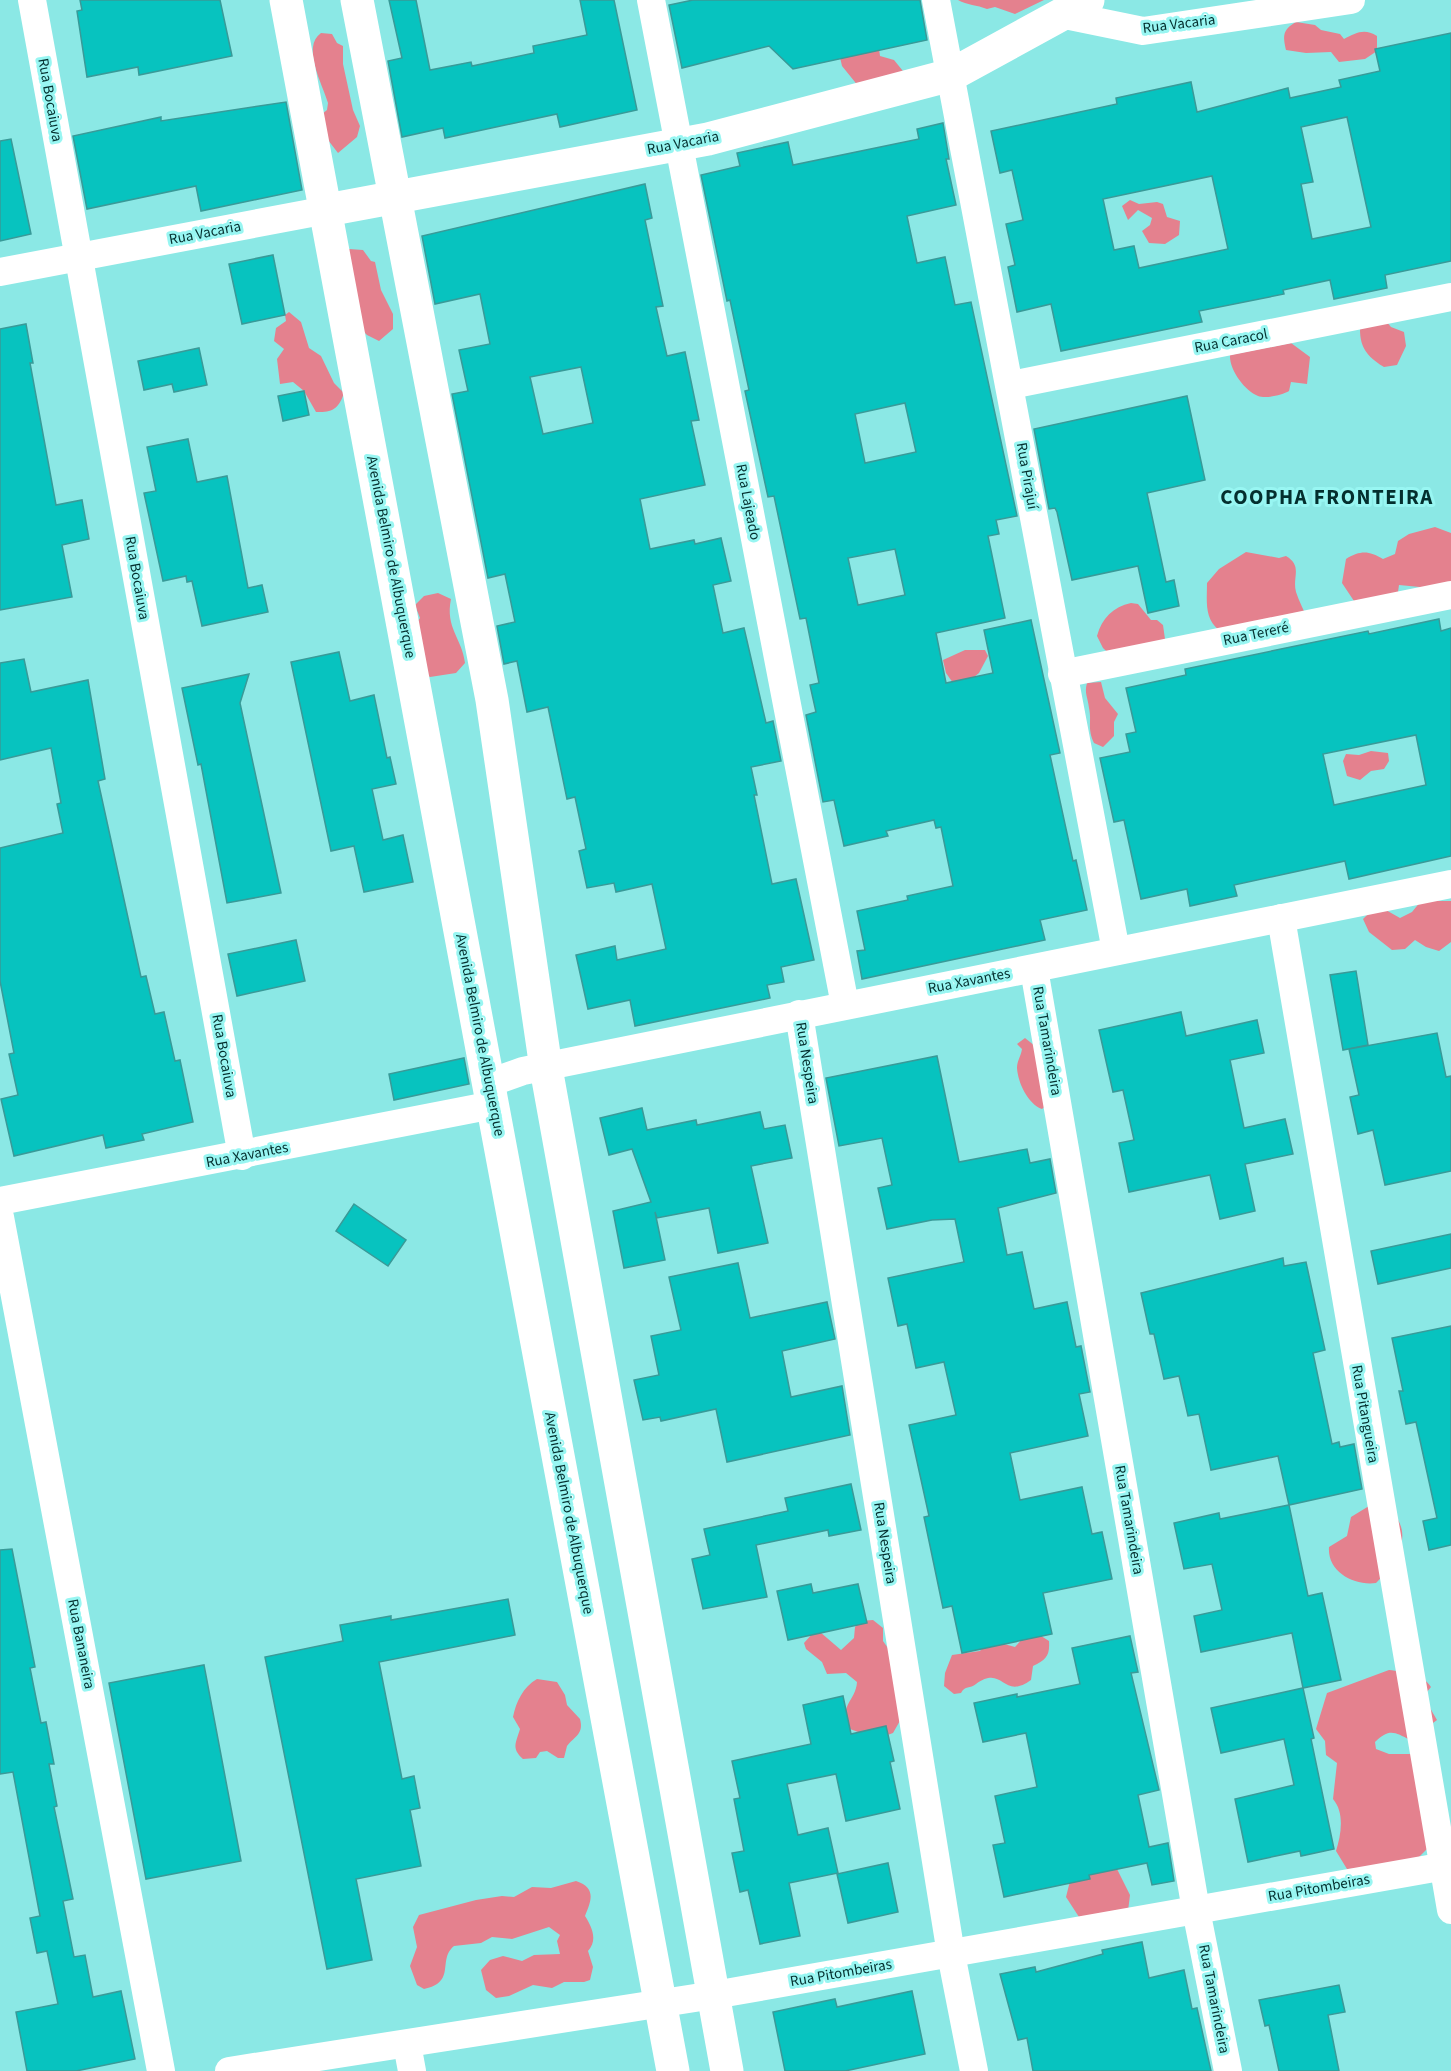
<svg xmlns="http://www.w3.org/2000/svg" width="1451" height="2071" viewBox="0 0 1451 2071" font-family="'Source Sans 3',sans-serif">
<rect width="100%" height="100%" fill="#8be8e5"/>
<!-- green -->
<g fill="#e4818e">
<path d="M958,0H1044L1015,14L995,7L987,9C977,5 967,5 958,0Z"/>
<path d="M1296,22L1315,25L1321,30L1340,34L1344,39C1356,33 1364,28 1377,36V51L1365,59L1339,62L1331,52L1306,53L1286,50C1283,36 1282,30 1296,22Z"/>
<path d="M321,33L332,34L337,43L343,46V64L353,110L360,126L357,137L338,153L328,140L322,114L327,110L328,103C323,85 301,47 321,33Z"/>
<polygon points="879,49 880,56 894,60 907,76 859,87 842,66 839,53"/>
<polygon points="1130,200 1139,204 1157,202 1163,204 1167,217 1180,221 1179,235 1165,244 1149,243 1142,231 1150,225 1152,218 1138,210 1128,220 1122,206"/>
<polygon points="349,249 363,250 371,261 375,262 381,290 393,314 393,329 379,341 367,335 349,317"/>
<path d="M289,312L301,322L309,348L321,356L334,383L344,393C339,408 333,413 316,412L304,391L293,382L280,384L277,359L284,349L274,341L276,328L286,321L285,315Z"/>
<path d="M1361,315L1386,321L1391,327L1404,332L1406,346L1397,365L1384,367C1361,353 1358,341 1361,315Z"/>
<path d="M1291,343L1310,357L1307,384L1291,382L1289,391C1282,395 1266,399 1258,396C1245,391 1229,370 1230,355Z"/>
<path d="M1435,527L1451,533V590L1399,585L1397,599L1364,616L1342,583L1346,559C1361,550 1369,551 1383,559L1395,554L1398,541L1409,534Z"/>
<path d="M1246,552L1279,558L1286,556C1303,566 1292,577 1296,592C1299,601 1304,611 1308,620L1219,630C1204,619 1207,600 1207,583L1219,569Z"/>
<path d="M438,593L451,599C445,628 462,638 465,663L456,673L430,677L407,666L404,640L420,618L415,605L424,596Z"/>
<path d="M1131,603L1138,604L1151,620H1157L1163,625L1165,639L1123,667L1103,648L1097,636C1102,618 1113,607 1131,603Z"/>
<polygon points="965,650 985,650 988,656 979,673 958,690 946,673 943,660"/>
<path d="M1101,682L1105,698L1118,714L1114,722V736L1103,747L1094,743C1087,728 1092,722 1089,708C1088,698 1084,693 1087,683Z"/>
<polygon points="1371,751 1388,753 1389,761 1384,769 1371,771 1360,780 1347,776 1343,761 1346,754 1359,755"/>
<polygon points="1421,901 1451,901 1451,942 1439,951 1426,947 1415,940 1405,949 1392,950 1369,932 1363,919 1377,905 1400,918 1412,912"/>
<path d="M1025,1038L1035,1046L1047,1105L1042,1109C1028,1104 1018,1083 1017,1068C1017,1061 1021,1056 1022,1049L1017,1044Z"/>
<path d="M1369,1506L1398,1520C1411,1542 1392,1567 1376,1583C1354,1586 1327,1572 1329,1547L1347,1536L1351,1517Z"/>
<path d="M873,1620L883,1628V1641L894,1657L901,1719L893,1733L882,1737L869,1736L850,1729C837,1706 856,1701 857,1682L846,1673L827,1674L822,1662L806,1649L804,1643L813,1633L820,1632L841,1650L854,1638L855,1627L860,1621Z"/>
<path d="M1038,1634L1049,1641C1050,1656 1046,1660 1033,1666L1031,1680C1002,1701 1004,1664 976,1684C970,1689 965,1685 961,1693L954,1694L944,1686L945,1673L952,1655L980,1651L984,1646L1004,1644L1015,1647L1023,1638Z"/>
<path d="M1389,1670C1404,1672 1422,1673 1431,1687L1426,1693L1430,1708L1437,1720L1410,1740C1395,1732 1389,1728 1375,1742L1376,1749L1389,1754H1416L1429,1847L1410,1866L1347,1869L1336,1851C1341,1835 1345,1813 1333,1799L1337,1763L1326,1755L1325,1741L1316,1729L1327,1693Z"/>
<path d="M537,1679L557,1682L565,1695L567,1705L580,1719C584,1734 575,1736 567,1746L564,1758H558L547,1751L540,1752L536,1758L523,1759C511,1748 516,1743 520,1729L513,1717C516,1702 523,1687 537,1679Z"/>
<polygon points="1116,1867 1130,1895 1128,1911 1079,1917 1066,1897 1071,1877"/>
<path d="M576,1881C597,1888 591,1901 585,1916C592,1927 598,1940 588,1951L593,1967L590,1980L584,1982H564L552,1988L533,1985L509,1996L496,1998L486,1990L481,1970L490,1960L503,1956L522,1961L534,1955L560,1954L557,1941L560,1935L549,1927L512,1939L492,1937L481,1943L454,1946C437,1960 457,1982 424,1989L417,1985L410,1966L417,1947L413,1927L419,1915L476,1900L502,1896L514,1897L532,1887L551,1888Z"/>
</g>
<!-- building -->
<g fill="#07c3bf" stroke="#399a98" stroke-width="1.5" fill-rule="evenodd">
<polygon points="80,0 220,0 232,56 139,75 138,67 87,77 77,11 82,10"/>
<polygon points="389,0 416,0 430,70 471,62 472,66 534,53 533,46 587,35 580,0 614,0 637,110 560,127 557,114 445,138 443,128 402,137 388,61 402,58"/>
<polygon points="693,0 920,0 927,40 793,69 769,46 682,68 669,5"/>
<path d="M1451,33V261L1385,275L1387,288L1334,299L1330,280L1283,290L1284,294L1199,311L1202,322L1061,351L1051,304L1017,312L1008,267L1015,265L1006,224L1023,220L1012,170L1000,173L991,131L1117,104L1116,98L1191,82L1197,112L1288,88L1290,98L1341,87L1339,80L1380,71L1375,49ZM1347,117L1371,227L1312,239L1301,184L1313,182L1301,127ZM1212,176L1228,249L1139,268L1134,246L1114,250L1103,199Z"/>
<polygon points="286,102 302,190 201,211 196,186 87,209 73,136 161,117 161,121"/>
<path d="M943,123L949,159H946L956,205L907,216L917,263L945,257L955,305L971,302L1017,516L996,520L999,534L988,536L1005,618L936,633L946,683L993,673L984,630L1031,620L1060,753L1050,755L1073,861L1076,860L1087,910L1040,920L1045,940L862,979L857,951L865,950L857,911L908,900L907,896L953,886L941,827L936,828L934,820L886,831L888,836L844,846L834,800L823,802L806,715L816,712L810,685L819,683L806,618L800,619L774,496L768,497L745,391L749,390L730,300L727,301L701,175L740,166L737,153L788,142L793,165L919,139L917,129ZM905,403L916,452L865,463L855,414ZM895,549L905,595L858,605L848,558Z"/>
<polygon points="11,139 31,234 0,241 0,141"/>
<path d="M645,184L652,218L645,220L663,306L656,307L667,356L685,352L699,420L691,421L705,485L640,499L650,549L694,540L695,544L721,538L731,581L713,585L723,633L744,628L766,723L773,721L781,761L751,767L757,795H754L772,884L796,879L814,960L781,967L784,982L767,985L770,998L635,1026L630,1000L588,1009L576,955L615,946L617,960L666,949L652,884L616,892L614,883L587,888L579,851L586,849L575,797L567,799L548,707L527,712L517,661L504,664L497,626L515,622L505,574L488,578L452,394L468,391L459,350L490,344L480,294L435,304L422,236ZM581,367L593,423L543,434L530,377Z"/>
<polygon points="273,255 285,315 242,324 229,264"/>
<polygon points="26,324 33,363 30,363 56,505 82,500 89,539 62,545 72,597 0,610 0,329"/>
<polygon points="199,348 207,385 174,392 172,384 144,390 138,361"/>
<polygon points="304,391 309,415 283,421 278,396"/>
<polygon points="1187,396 1205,480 1147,493 1166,582 1174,580 1179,606 1148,613 1138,566 1072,580 1057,512 1055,508 1049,509 1034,429"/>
<polygon points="188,439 197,482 227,476 248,588 262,585 268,612 202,626 192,581 187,582 186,576 163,581 144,493 156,491 147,447"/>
<path d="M1439,619L1441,631L1451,628V856L1349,879L1345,861L1234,885L1237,896L1190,906L1187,889L1141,899L1124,820L1114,822L1100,758L1130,752L1126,734L1136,732L1126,688L1186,675L1185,669L1368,631L1369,634ZM1416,735L1426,785L1334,805L1323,754Z"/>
<polygon points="339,652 350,701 374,695 387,758 390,757 396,784 372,789 383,840 403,835 413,882 364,892 354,846 331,851 291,662"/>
<polygon points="24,659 31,692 88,680 105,779 98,781 141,977 146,976 155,1014 164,1012 175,1061 180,1060 193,1122 142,1134 144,1140 106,1148 103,1135 14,1156 1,1099 18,1095 9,1054 14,1053 0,981 0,848 63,833 57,804 61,803 51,748 0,760 0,663"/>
<polygon points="249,674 240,703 281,893 227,903 201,764 198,765 182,688"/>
<polygon points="296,940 305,981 237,996 228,954"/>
<polygon points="1356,971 1368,1045 1343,1050 1330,975"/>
<polygon points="1181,1012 1186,1036 1257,1020 1264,1053 1230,1060 1244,1128 1285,1119 1293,1154 1245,1164 1255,1211 1220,1219 1210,1175 1129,1192 1119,1143 1134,1140 1123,1090 1113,1092 1099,1030"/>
<polygon points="1437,1033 1446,1077 1451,1076 1451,1171 1385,1185 1373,1130 1358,1134 1350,1097 1359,1095 1349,1049"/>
<polygon points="937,1056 959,1162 1027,1149 1030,1163 1050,1159 1056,1193 998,1208 1007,1255 1022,1252 1034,1309 1067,1302 1076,1347 1081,1346 1090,1392 1079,1394 1088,1436 1010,1453 1020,1500 1082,1487 1092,1534 1102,1532 1112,1579 1043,1593 1052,1634 962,1653 952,1606 943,1608 924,1517 929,1516 909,1425 956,1415 944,1362 916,1368 907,1324 898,1326 888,1278 964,1262 955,1219 932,1220 887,1229 878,1188 892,1185 882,1138 839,1146 826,1078"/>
<polygon points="464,1058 469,1084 394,1100 389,1074"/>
<polygon points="642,1108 647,1130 696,1120 697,1125 760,1112 764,1129 785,1125 792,1158 751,1166 768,1243 718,1253 709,1208 657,1218 655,1212 665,1260 624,1268 613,1211 651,1202 632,1149 609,1155 600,1118"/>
<polygon points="354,1204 406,1240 388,1266 336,1231"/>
<polygon points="1451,1234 1451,1268 1378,1284 1371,1251"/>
<polygon points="1283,1258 1284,1266 1306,1262 1325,1350 1313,1353 1332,1444 1339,1442 1340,1447 1354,1444 1362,1489 1289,1505 1278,1456 1211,1470 1199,1414 1188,1416 1179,1376 1164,1379 1154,1334 1150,1334 1141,1293"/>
<polygon points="738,1263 750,1318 827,1302 835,1339 782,1351 791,1397 842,1386 850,1435 727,1462 716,1409 661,1421 660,1417 643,1420 634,1380 659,1375 651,1336 681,1330 669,1277"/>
<polygon points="1451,1326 1451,1545 1429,1550 1423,1521 1437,1518 1416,1422 1406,1424 1399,1391 1403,1391 1392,1338"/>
<polygon points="851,1484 861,1530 829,1536 828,1530 756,1545 767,1597 703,1609 692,1559 710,1555 704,1529 788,1511 785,1498"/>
<polygon points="1289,1505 1308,1596 1322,1593 1341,1680 1303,1688 1292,1633 1201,1652 1194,1616 1222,1610 1212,1564 1184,1569 1174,1523 1219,1513 1220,1519"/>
<polygon points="12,1549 35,1667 30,1668 41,1723 46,1722 54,1764 49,1764 57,1806 54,1807 73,1899 63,1901 74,1957 85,1955 93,1997 121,1991 135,2059 76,2071 27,2071 16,2012 58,2004 47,1951 37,1953 30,1918 40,1916 13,1772 0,1774 0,1550"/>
<polygon points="811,1584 813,1593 858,1584 867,1623 788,1640 777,1591"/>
<polygon points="508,1599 515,1635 379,1662 402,1779 414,1776 420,1808 410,1810 421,1866 356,1879 372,1960 327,1969 265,1657 343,1641 340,1625 391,1616 391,1620"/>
<polygon points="1130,1636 1138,1672 1131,1673 1159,1790 1138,1795 1149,1847 1168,1843 1174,1881 1152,1885 1147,1863 1089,1875 1090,1879 1004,1897 993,1845 1005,1843 995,1796 1037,1787 1026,1733 983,1742 974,1703 1017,1694 1017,1697 1080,1684 1072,1648"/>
<polygon points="204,1665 241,1861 146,1879 109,1683"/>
<polygon points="1303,1688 1314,1738 1311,1739 1334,1849 1301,1856 1300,1851 1248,1862 1235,1799 1294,1785 1284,1739 1221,1753 1211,1708"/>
<polygon points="843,1696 851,1734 886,1726 894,1761 890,1762 900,1809 846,1821 836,1774 787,1784 798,1835 828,1828 838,1873 789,1883 800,1936 760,1944 748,1890 740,1892 732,1853 744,1851 734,1799 740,1798 732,1761 811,1744 803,1705"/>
<polygon points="888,1863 898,1912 848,1923 837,1874"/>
<polygon points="1142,1942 1149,1978 1184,1970 1192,2009 1197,2008 1211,2071 1033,2071 1027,2038 1018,2040 1000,1974 1035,1967 1036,1972 1103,1954 1102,1950"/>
<polygon points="1339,1985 1345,2012 1328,2015 1339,2071 1279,2071 1269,2025 1265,2026 1259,2000"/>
<polygon points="912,1991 925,2054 845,2071 785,2071 773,2012 835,1999 837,2007"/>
</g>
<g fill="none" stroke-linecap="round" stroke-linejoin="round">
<!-- minor -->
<g stroke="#fff" stroke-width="28">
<polyline points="32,0 242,1156"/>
<polyline points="651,0 845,1005"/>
<polyline points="936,0 1116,951"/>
<polyline points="1065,15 1143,31 1351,0"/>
<polyline points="0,272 327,210"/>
<polyline points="1011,385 1451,297"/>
<polyline points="1062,674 1451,595"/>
<polyline points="1281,918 1451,1910"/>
<polyline points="1034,969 1196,1910 1228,2071"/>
<polyline points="799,1014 951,1954 974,2071"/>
<polyline points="489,1083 523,1071 1451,884"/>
<polyline points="0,1201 493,1105"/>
<polyline points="0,1217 161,2071"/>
<polyline points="407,2044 412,2071"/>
<polyline points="229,2071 714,1995 1451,1865"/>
</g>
<!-- secondary -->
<g stroke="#fff" stroke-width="33">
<polyline points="286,0 673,2071"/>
<polyline points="357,0 492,700 546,1068 727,2071"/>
<polyline points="327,210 708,139 951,75 1088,0"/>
</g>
</g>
<g text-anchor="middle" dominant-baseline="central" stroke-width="6" stroke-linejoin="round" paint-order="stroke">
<!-- street labels -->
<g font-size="15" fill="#042f2e" stroke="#98f6f2">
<text transform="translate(1179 24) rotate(-7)">Rua Vacaria</text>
<text transform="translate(50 100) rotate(80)">Rua Bocaiuva</text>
<text transform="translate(683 143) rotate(-11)">Rua Vacaria</text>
<text transform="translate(205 233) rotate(-11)">Rua Vacaria</text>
<text transform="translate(1231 341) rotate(-11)">Rua Caracol</text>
<text transform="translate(1027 476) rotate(80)">Rua Pirajuí</text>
<text transform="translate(748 502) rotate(79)">Rua Lajeado</text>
<text transform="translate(391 557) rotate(79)">Avenida Belmiro de Albuquerque</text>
<text transform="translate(137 578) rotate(80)">Rua Bocaiuva</text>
<text transform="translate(1256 634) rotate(-12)">Rua Tereré</text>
<text transform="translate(969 981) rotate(-11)">Rua Xavantes</text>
<text transform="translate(480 1035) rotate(79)">Avenida Belmiro de Albuquerque</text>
<text transform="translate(1047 1041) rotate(80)">Rua Tamarindeira</text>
<text transform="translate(224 1056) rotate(80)">Rua Bocaiuva</text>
<text transform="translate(807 1063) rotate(81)">Rua Nespeira</text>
<text transform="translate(247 1155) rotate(-11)">Rua Xavantes</text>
<text transform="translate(1365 1414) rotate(80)">Rua Pitangueira</text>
<text transform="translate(569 1513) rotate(79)">Avenida Belmiro de Albuquerque</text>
<text transform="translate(1129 1520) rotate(80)">Rua Tamarindeira</text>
<text transform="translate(885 1543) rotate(81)">Rua Nespeira</text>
<text transform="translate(81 1644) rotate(79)">Rua Bananeira</text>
<text transform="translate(1319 1888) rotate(-10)">Rua Pitombeiras</text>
<text transform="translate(841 1973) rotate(-10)">Rua Pitombeiras</text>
<text transform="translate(1214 1999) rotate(79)">Rua Tamarindeira</text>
</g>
<!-- district labels -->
<g font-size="21" font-weight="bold" letter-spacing="1.5" fill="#042f2e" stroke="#98f6f2">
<text x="1327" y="497">COOPHA FRONTEIRA</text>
</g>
</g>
</svg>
